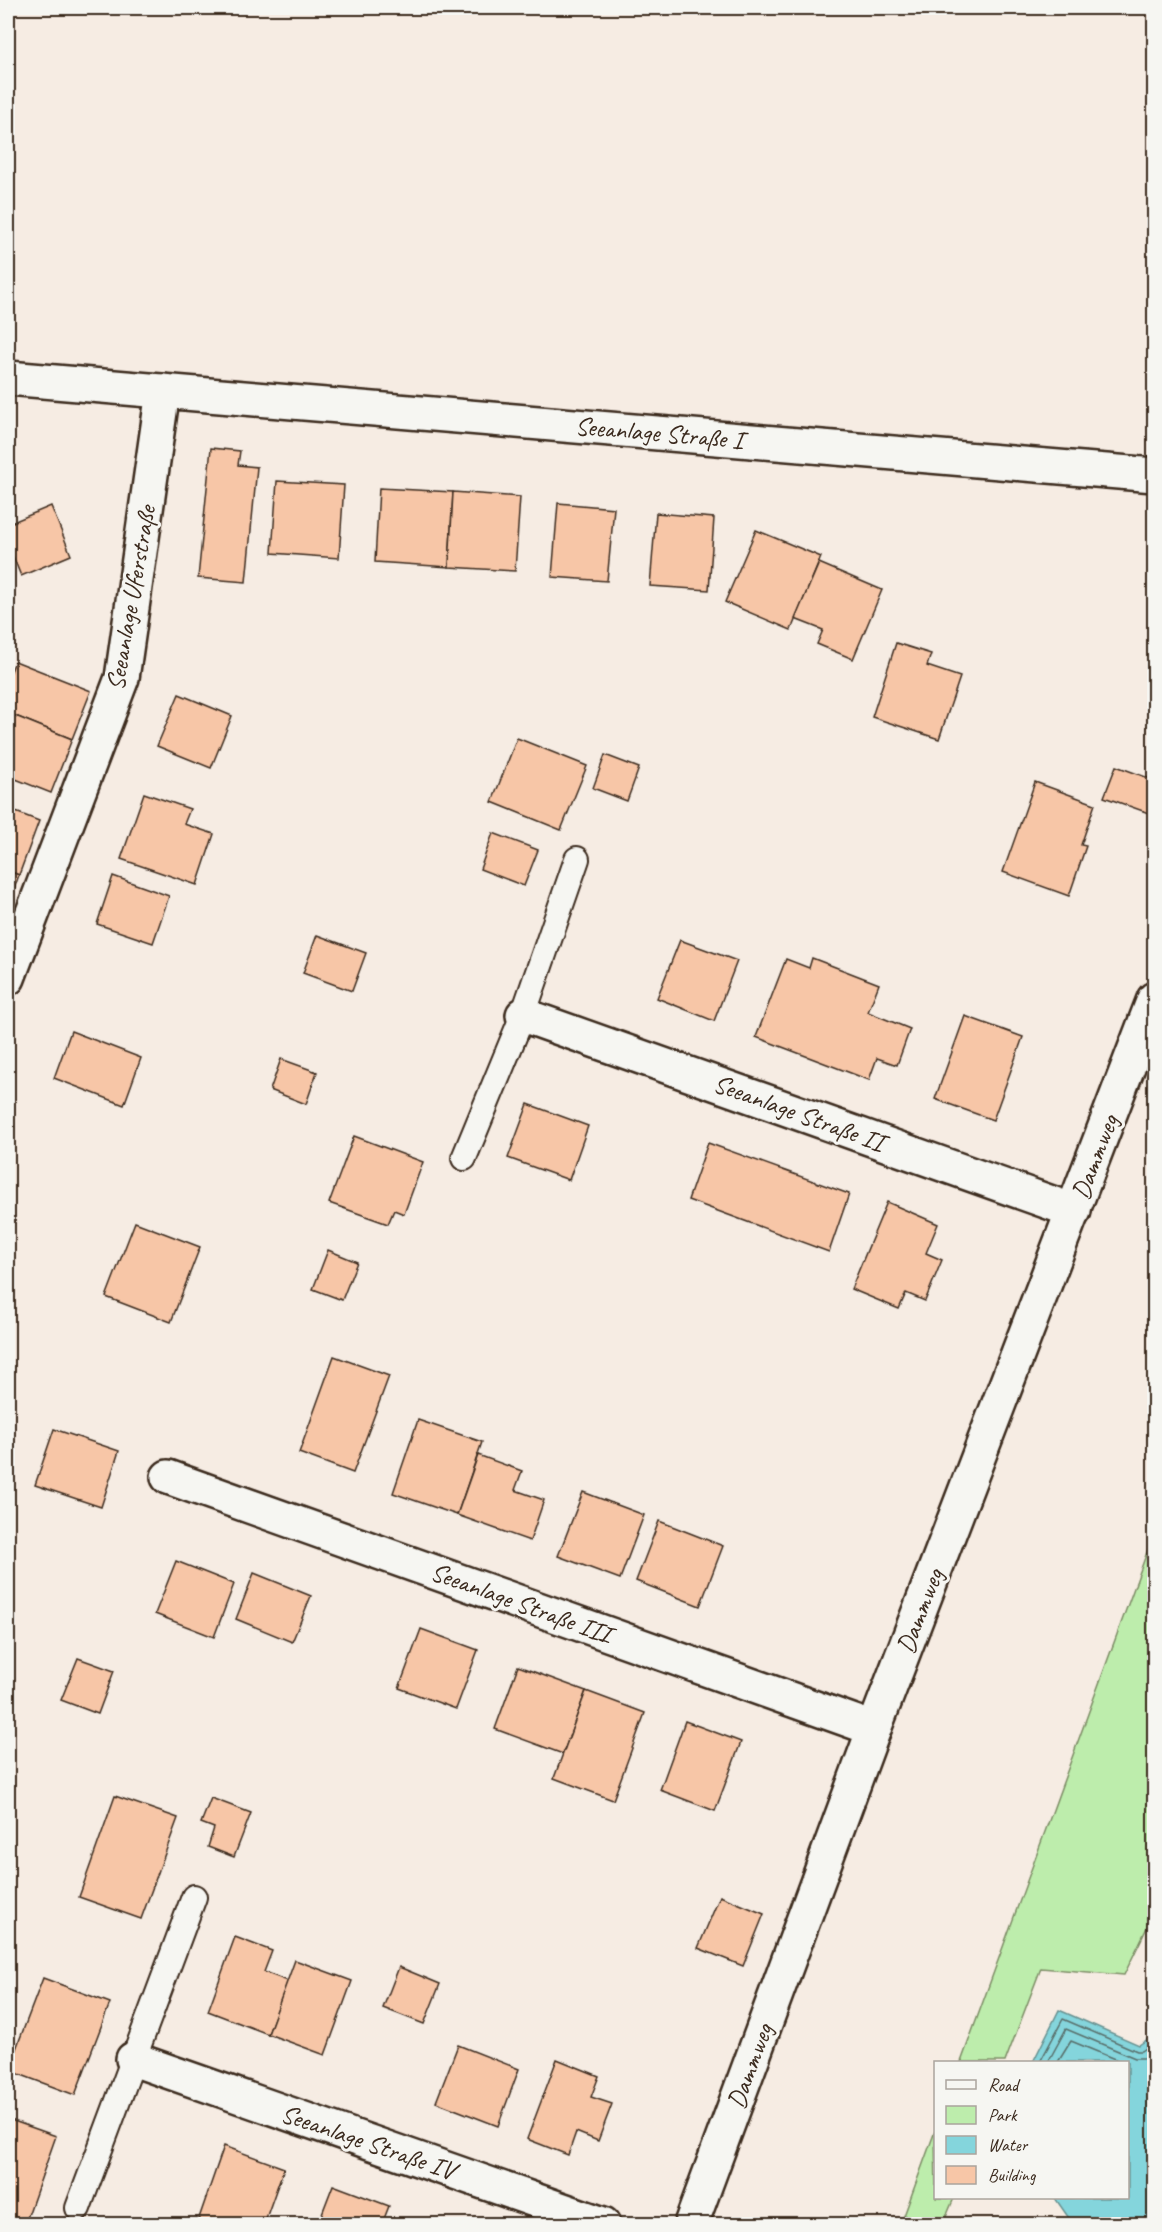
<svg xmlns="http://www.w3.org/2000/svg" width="1162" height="2232" viewBox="0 0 1162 2232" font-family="Caveat,sans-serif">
<rect width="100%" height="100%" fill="#f6ece3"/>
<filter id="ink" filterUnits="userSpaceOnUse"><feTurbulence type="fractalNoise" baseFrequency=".0167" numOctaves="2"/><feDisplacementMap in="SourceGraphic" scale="12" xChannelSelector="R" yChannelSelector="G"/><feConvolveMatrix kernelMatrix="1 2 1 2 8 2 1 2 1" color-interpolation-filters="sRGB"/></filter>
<g filter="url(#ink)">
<!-- green -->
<g fill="#bdedac" stroke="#7c8c65" stroke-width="1.5">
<polygon points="1154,1533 1154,1913 1124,1975 1041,1968 1005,2062 961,2062"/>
<polygon points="935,2131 936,2198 954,2198 943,2224 901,2224"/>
</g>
<!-- water -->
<polygon fill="#84d5dc" stroke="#679190" stroke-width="1.5" points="1059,2010 1139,2045 1154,2035 1154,2224 1073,2224 1055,2198 1128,2198 1128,2062 1033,2062"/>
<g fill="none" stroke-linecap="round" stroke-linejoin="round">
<!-- shore -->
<g stroke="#586e6a" stroke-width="1.5">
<polyline points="1040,2062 1063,2019 1137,2051 1142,2051 1154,2042"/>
<polyline points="1048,2062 1066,2029 1135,2058 1144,2058 1154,2051"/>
<polyline points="1058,2062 1071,2041 1122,2062"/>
</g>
</g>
<!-- building -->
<g fill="#f7c6a7" stroke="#3b2a1e" stroke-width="1.5">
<polygon points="211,448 240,451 238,465 257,467 246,582 198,578"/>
<polygon points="277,481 344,485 339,558 272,553"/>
<polygon points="379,488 453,492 449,567 375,562"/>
<polygon points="453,492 520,497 515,571 449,567"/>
<polygon points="558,503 614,508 607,581 552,577"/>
<polygon points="51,506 71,555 21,576 8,544 8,524"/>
<polygon points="656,513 714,518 709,590 650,586"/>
<polygon points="756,530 821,557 791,630 725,602"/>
<polygon points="819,563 882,590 853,659 817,644 823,630 795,619"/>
<polygon points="896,643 931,654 927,666 960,677 939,739 872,717"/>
<polygon points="15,661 91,691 72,739 8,713 8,679"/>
<polygon points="179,694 232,716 211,768 157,746"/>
<polygon points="8,713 72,739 51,793 8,776"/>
<polygon points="517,738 587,766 561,830 492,802"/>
<polygon points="605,755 639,768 627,801 593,788"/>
<polygon points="1116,766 1154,780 1154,815 1104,797"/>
<polygon points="1035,782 1095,804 1081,845 1086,846 1069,896 1003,872"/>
<polygon points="144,793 190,809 184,824 214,834 197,885 121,859"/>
<polygon points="8,809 39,821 19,875 8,871"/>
<polygon points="493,833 538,850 524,886 480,869"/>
<polygon points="8,871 19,875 8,906"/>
<polygon points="113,876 169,896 153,943 97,924"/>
<polygon points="317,935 366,953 352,991 303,973"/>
<polygon points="680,940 737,961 714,1021 657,998"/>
<polygon points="812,958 879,984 868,1012 910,1029 897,1065 877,1058 869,1080 756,1037 786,959 809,968"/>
<polygon points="965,1016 1023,1037 993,1120 935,1099"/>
<polygon points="71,1031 141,1058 124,1105 54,1078"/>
<polygon points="281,1059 317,1072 306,1104 270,1090"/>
<polygon points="528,1104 588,1126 569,1180 508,1158"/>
<polygon points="354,1136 423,1162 404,1214 394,1210 388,1224 329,1203"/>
<polygon points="708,1143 849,1194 829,1252 688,1200"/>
<polygon points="887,1202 938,1224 926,1253 942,1260 925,1301 906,1293 899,1309 851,1289"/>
<polygon points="135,1222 200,1247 171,1322 106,1297"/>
<polygon points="328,1250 357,1262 342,1300 313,1289"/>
<polygon points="334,1356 389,1376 353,1473 299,1453"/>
<polygon points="418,1420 482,1442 457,1515 393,1493"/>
<polygon points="54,1429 119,1451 101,1507 35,1485"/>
<polygon points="478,1455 522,1471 515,1490 544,1500 530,1541 457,1515"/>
<polygon points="583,1492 644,1515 620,1579 558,1556"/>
<polygon points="659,1521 723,1546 700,1606 636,1581"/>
<polygon points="176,1561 234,1584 214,1637 155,1614"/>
<polygon points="254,1573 311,1596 292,1642 236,1619"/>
<polygon points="421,1629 478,1650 456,1709 399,1688"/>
<polygon points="78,1658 114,1671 98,1714 61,1700"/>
<polygon points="518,1666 586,1691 563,1754 495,1729"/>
<polygon points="586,1691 645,1713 613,1800 554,1778"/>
<polygon points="685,1721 741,1742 715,1811 660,1790"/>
<polygon points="115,1796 178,1818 141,1919 79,1897"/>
<polygon points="211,1798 251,1813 234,1857 208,1847 214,1828 201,1823"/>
<polygon points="720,1896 764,1914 743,1966 698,1948"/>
<polygon points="235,1937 272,1951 264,1972 288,1981 268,2034 208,2011"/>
<polygon points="295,1960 352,1981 325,2055 268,2034"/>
<polygon points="399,1967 440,1984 424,2024 383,2008"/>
<polygon points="43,1978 110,2003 75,2095 8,2070"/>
<polygon points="458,2045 519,2069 498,2126 436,2102"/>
<polygon points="557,2059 599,2076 591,2097 612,2104 598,2141 576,2132 568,2155 527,2139"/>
<polygon points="8,2119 56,2136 25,2224 8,2224"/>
<polygon points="224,2146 284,2168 264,2224 197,2224"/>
<polygon points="333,2185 389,2206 382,2224 318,2224"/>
</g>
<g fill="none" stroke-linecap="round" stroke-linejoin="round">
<!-- lane casing -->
<g stroke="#3b2a1e" stroke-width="28">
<g id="lane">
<polyline points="464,1158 523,1015 577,859"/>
<polyline points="78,2208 194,1897"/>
</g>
</g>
<!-- street casing -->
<g stroke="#3b2a1e" stroke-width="38">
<g id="street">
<polyline points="8,378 1154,475"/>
<polyline points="8,978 122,678 163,391"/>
<polyline points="523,1015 1074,1211"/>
<polyline points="168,1477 874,1729"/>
<polyline points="133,2059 603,2224"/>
<polyline points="691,2224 874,1729 1154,999"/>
</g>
</g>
<!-- lane -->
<use href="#lane" stroke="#f6f6f2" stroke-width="24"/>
<!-- street -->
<use href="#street" stroke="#f6f6f2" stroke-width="33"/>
</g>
</g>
<g text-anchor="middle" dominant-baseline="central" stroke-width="6" stroke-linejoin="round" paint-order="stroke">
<!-- street labels -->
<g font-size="26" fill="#3b2a1e" stroke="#f6f6f2">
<text transform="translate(659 433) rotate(5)">Seeanlage Straße I</text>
<text transform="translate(131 598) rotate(-80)">Seeanlage Uferstraße</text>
<text transform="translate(799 1113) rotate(20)">Seeanlage Straße II</text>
<text transform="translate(1095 1157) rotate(-69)">Dammweg</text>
<text transform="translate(521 1603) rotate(20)">Seeanlage Straße III</text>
<text transform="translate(920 1611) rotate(-69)">Dammweg</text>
<text transform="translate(750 2066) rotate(-70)">Dammweg</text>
<text transform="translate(368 2142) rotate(19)">Seeanlage Straße IV</text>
</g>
</g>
<!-- margin -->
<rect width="1162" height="2232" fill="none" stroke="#f6f6f2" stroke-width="30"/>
<rect x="15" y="15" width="1132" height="2202" fill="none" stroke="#3b2a1e" stroke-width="2" filter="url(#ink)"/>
<!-- legend -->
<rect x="934" y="2061" width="195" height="138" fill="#f6f6f2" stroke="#aba49d" stroke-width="1.5"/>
<rect x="946" y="2080" width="30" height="9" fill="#f6f6f2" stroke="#aba49d" stroke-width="1.5"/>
<text x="988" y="2091" font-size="18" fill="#3b2a1e">Road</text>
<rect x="946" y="2106" width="30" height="18" fill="#bdedac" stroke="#aba49d" stroke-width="1.5"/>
<text x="988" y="2121" font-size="18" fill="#3b2a1e">Park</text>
<rect x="946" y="2136" width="30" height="18" fill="#84d5dc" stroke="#aba49d" stroke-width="1.5"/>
<text x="988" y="2151" font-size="18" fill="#3b2a1e">Water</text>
<rect x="946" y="2166" width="30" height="18" fill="#f7c6a7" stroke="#aba49d" stroke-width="1.5"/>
<text x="988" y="2181" font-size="18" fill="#3b2a1e">Building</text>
</svg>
